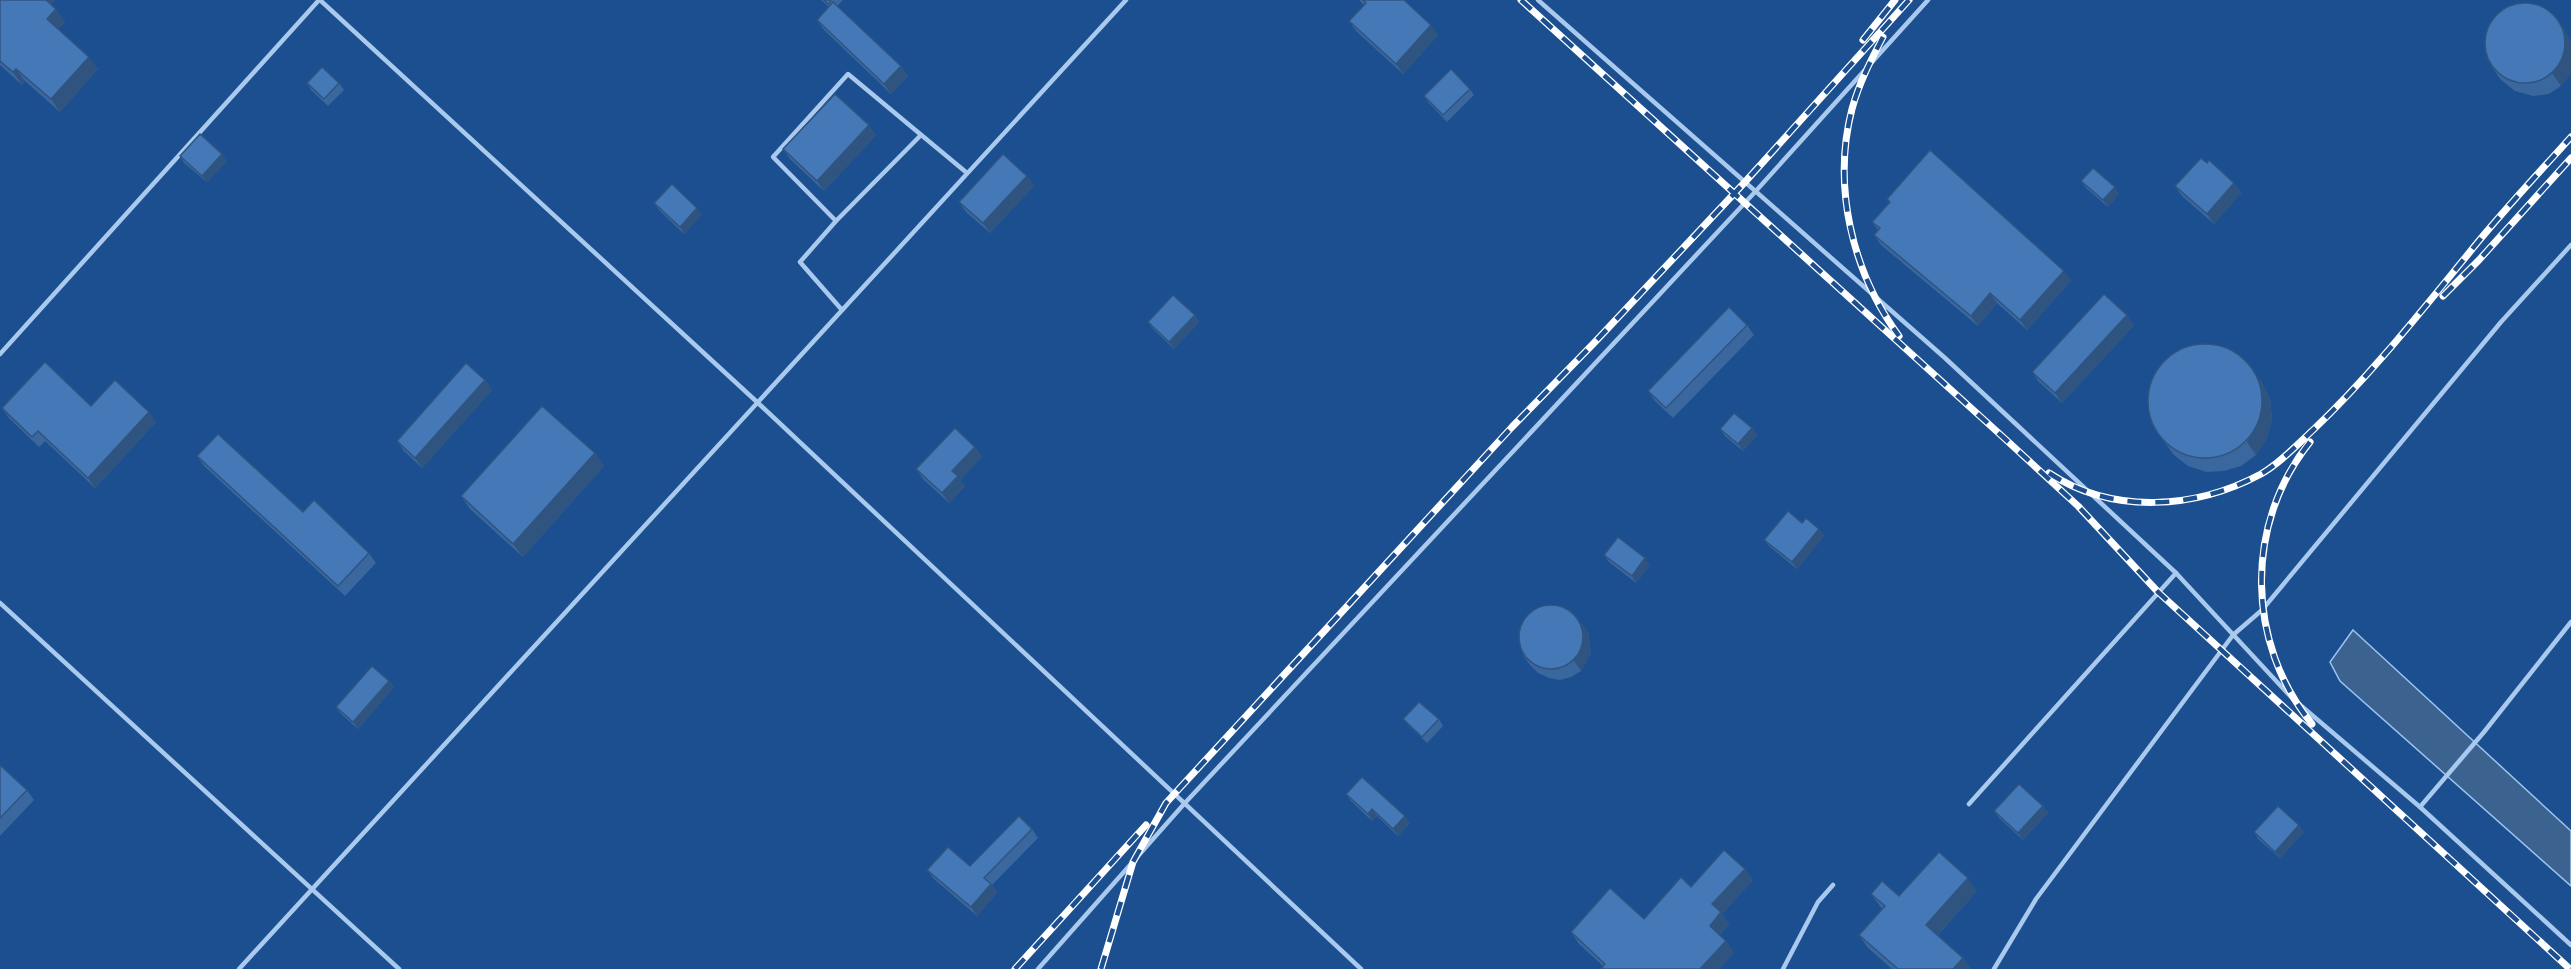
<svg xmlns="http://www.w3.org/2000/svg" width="2571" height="969" viewBox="0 0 2571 969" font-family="'Exo 2',sans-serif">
<rect width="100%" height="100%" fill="#1b4f8f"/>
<!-- water -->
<polygon fill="#3c6290" stroke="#9cc4f0" stroke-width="1.5" points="2353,630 2571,831 2571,886 2340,681 2330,662"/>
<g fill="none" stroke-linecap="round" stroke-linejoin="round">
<!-- lane -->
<g stroke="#a9c9ee" stroke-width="4.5">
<polyline points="320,0 757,402 1361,969"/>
<polyline points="1538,0 1945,358 2176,573 2292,698 2420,807 2571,945"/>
<polyline points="836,221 773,157 848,74 967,173"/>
<polyline points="842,310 800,262 836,221 921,135"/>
<polyline points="0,354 319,0"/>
<polyline points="0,603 399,969"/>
<polyline points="1969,804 2176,573"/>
<polyline points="2420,807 2484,732 2571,622"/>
<polyline points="239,969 1126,0"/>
<polyline points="1038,969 1184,804 1755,192 1928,0"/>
<polyline points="1783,969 1818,902 1833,885"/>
<polyline points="1994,969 2036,899 2233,635 2262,610 2501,322 2571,245"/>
</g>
<!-- rail casing -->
<g stroke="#fff" stroke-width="7">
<g id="rail">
<polyline points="1521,0 2003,437 2078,506 2158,592 2570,969"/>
<path d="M1883,37C1871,60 1859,83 1852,109C1832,186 1852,272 1899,336"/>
<polyline points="1863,40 1895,0"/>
<polyline points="2443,296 2479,260 2571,158"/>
<path d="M2310,442C2244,524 2246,643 2312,724"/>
<path d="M2049,473C2113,515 2196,509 2261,474C2280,463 2297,445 2313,430C2370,376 2419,314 2469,253C2501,213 2537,175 2571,137"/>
<polyline points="1015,969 1146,825"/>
<polyline points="1101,969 1133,862 1166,803 1512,427 1594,343 1745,182 1909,0"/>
</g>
</g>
<!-- rail -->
<use href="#rail" stroke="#1b4f8f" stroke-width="4.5" stroke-dasharray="14" stroke-linecap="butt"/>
</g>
<!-- wall -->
<g fill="#3a679d">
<polygon points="0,0 55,0 51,4 65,22 58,29 98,69 60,112 25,81 22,85 0,65"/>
<polygon points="821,0 843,0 837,6 901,66 908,76 891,94 824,30 817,20 829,7"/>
<polygon points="1359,0 1404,0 1438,35 1403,74 1356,31 1349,21 1364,5"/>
<polygon points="2564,28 2571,73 2561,86 2549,94 2533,96 2515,91 2501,80 2492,67"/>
<polygon points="307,83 339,83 344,90 328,106 311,90"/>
<polygon points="1470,89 1474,95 1447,122 1428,102 1424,96"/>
<polygon points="876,135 824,191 790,159 783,149"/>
<polygon points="180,156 227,161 207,182 184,163"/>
<polygon points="2207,163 2234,183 2241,193 2214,224 2182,196 2175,186"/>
<polygon points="1027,176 1034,186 990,233 966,212 959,202"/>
<polygon points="2081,181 2119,194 2108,207 2086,188"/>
<polygon points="1887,199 2064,271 2071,281 2027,330 1997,303 1978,326 1881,245 1874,235 1878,230 1872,222 1889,202"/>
<polygon points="654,203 702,214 684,234 659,210"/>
<polygon points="1195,315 1199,322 1174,349 1153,329 1148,322"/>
<polygon points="1747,325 1754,335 1673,418 1655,401 1648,391"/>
<polygon points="2134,325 2062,403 2039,382 2032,372"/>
<polygon points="485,380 492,390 422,468 404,451 397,441"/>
<polygon points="2261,381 2270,399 2272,419 2267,438 2256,455 2241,466 2224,471 2206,472 2188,466 2174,455 2154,428"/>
<polygon points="91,406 156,422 95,488 45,441 39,447 9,418 2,408"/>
<polygon points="1752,428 1757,435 1743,451 1725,436 1720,429"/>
<polygon points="975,447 982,457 960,480 965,486 949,503 923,479 916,469"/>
<polygon points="595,453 604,466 523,557 470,509 461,496"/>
<polygon points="197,456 369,553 376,563 345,596 204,466"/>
<polygon points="1819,529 1824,536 1797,569 1769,546 1764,540"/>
<polygon points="1604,555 1650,565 1636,583 1609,562"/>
<polygon points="1588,632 1591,653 1581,671 1571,677 1560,680 1549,678 1538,673 1530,665 1523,655"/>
<polygon points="389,681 394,687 358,729 341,714 336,707"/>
<polygon points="1403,719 1439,719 1443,726 1427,743 1408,725"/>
<polygon points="0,765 27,790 34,800 0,836"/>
<polygon points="1346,794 1410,823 1398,836 1377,816 1372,821 1351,801"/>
<polygon points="2043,806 2048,813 2023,840 1999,818 1994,811"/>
<polygon points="1032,829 1038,838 992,885 997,893 977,916 934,879 927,870 970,866"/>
<polygon points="2254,832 2304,832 2280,858 2258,839"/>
<polygon points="1745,869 1753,880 1722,914 1729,924 1720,935 1726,941 1734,953 1719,969 1601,969 1603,966 1579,944 1571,932 1644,919 1691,887"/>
<polygon points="1977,891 1938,935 1963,958 1971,969 1892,969 1868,948 1859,935 1882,909 1871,894 1899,896"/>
</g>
<!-- shaded-wall -->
<g fill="#305480">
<polygon points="44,0 55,0 48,7"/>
<polygon points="56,9 65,22 56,32 47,19"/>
<polygon points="2554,15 2571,40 2571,73 2561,86 2552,73"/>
<polygon points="1431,25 1438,35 1403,74 1396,64"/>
<polygon points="89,57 98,69 60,112 51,99"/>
<polygon points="901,66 908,76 891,94 884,84"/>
<polygon points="16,69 25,81 22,85 13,72"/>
<polygon points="869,125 876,135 824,191 817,181"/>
<polygon points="222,154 227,161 207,182 202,176"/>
<polygon points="1027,176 1034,186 990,233 983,223"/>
<polygon points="2234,183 2241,193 2214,224 2207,214"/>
<polygon points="2115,187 2119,194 2108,207 2103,200"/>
<polygon points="697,208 702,214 684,234 680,227"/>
<polygon points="2064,271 2071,281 2027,330 2020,320"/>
<polygon points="1990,293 1997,303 1978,326 1971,316"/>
<polygon points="1195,315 1199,322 1174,349 1169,342"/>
<polygon points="2127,315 2134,325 2062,403 2055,393"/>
<polygon points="2252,368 2261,381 2270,399 2272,419 2267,438 2256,455 2247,442"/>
<polygon points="485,380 492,390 422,468 415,458"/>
<polygon points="149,412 156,422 95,488 88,478"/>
<polygon points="1752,428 1757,435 1743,451 1738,444"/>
<polygon points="975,447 982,457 960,480 965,486 949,503 942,493 952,471"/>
<polygon points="595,453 604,466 523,557 513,544"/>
<polygon points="1819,529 1824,536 1797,569 1792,562"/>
<polygon points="1645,558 1650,565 1636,583 1632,576"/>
<polygon points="1581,622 1588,632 1591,653 1581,671 1574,661"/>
<polygon points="389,681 394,687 358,729 353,722"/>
<polygon points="2043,806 2048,813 2023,840 2018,833"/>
<polygon points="1372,809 1377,816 1372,821 1368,814"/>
<polygon points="1405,816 1410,823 1398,836 1393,829"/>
<polygon points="2299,825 2304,832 2280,858 2275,852"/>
<polygon points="1745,869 1753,880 1722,914 1729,924 1718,937 1710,926 1712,904"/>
<polygon points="1968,878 1977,891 1935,938 1926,925"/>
<polygon points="991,884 997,893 977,916 971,907"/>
<polygon points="1726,941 1734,953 1719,969 1700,969"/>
<polygon points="1963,958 1971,969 1953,969"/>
</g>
<!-- building -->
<g fill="#4478b7" stroke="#305480" stroke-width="1.5">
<polygon points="0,0 46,0 56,9 47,19 89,57 51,99 16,69 13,72 0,61"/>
<polygon points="824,0 831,0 828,4"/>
<polygon points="1363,0 1404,0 1431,25 1396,64 1349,21 1366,3"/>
<polygon points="833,2 901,66 884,84 817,20"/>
<circle cx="2525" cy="43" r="40"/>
<polygon points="322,67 339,83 324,99 307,83"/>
<polygon points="1451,69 1470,89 1443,115 1424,96"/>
<polygon points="835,94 869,125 817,181 783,149"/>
<polygon points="200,134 222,154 202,176 180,156"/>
<polygon points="1930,150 2064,271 2020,320 1990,293 1971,316 1874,235 1880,228 1872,222 1890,202 1887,199"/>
<polygon points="1003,154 1027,176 983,223 959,202"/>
<polygon points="2201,158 2207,163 2209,160 2234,183 2207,214 2175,186"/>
<polygon points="2093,168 2115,187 2103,200 2081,181"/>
<polygon points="672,184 697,208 680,227 654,203"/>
<polygon points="2104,294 2127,315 2055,393 2032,372"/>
<polygon points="1173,295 1195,315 1169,342 1148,322"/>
<polygon points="1729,307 1747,325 1666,408 1648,391"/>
<circle cx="2205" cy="401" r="57"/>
<polygon points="45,362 91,406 115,380 149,412 88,478 38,431 32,437 2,408"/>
<polygon points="466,363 485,380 415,458 397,441"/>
<polygon points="542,406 595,453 513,544 461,496"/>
<polygon points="1734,413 1752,428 1738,444 1720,429"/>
<polygon points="955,428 975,447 952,471 958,476 942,493 916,469"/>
<polygon points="218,434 303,512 314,500 369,553 338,586 197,456"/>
<polygon points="1788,511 1802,523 1806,518 1819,529 1792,562 1764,540"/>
<polygon points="1618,537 1645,558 1632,576 1604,555"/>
<circle cx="1551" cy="637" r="32"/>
<polygon points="372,666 389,681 353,722 336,707"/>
<polygon points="1419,702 1439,719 1422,737 1403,719"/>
<polygon points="0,765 27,790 0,818"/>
<polygon points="1362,777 1405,816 1393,829 1372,809 1368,814 1346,794"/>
<polygon points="2019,784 2043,806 2018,833 1994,811"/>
<polygon points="2278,806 2299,825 2275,852 2254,832"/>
<polygon points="1019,816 1032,829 984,878 991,884 971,907 927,870 948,847 970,866"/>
<polygon points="1724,850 1745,869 1712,904 1721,912 1710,926 1726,941 1700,969 1601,969 1605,964 1571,932 1610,888 1644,919 1681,877 1691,887"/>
<polygon points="1939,852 1968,878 1926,925 1963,958 1953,969 1898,969 1859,935 1885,906 1871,894 1882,881 1899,896"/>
</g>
</svg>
